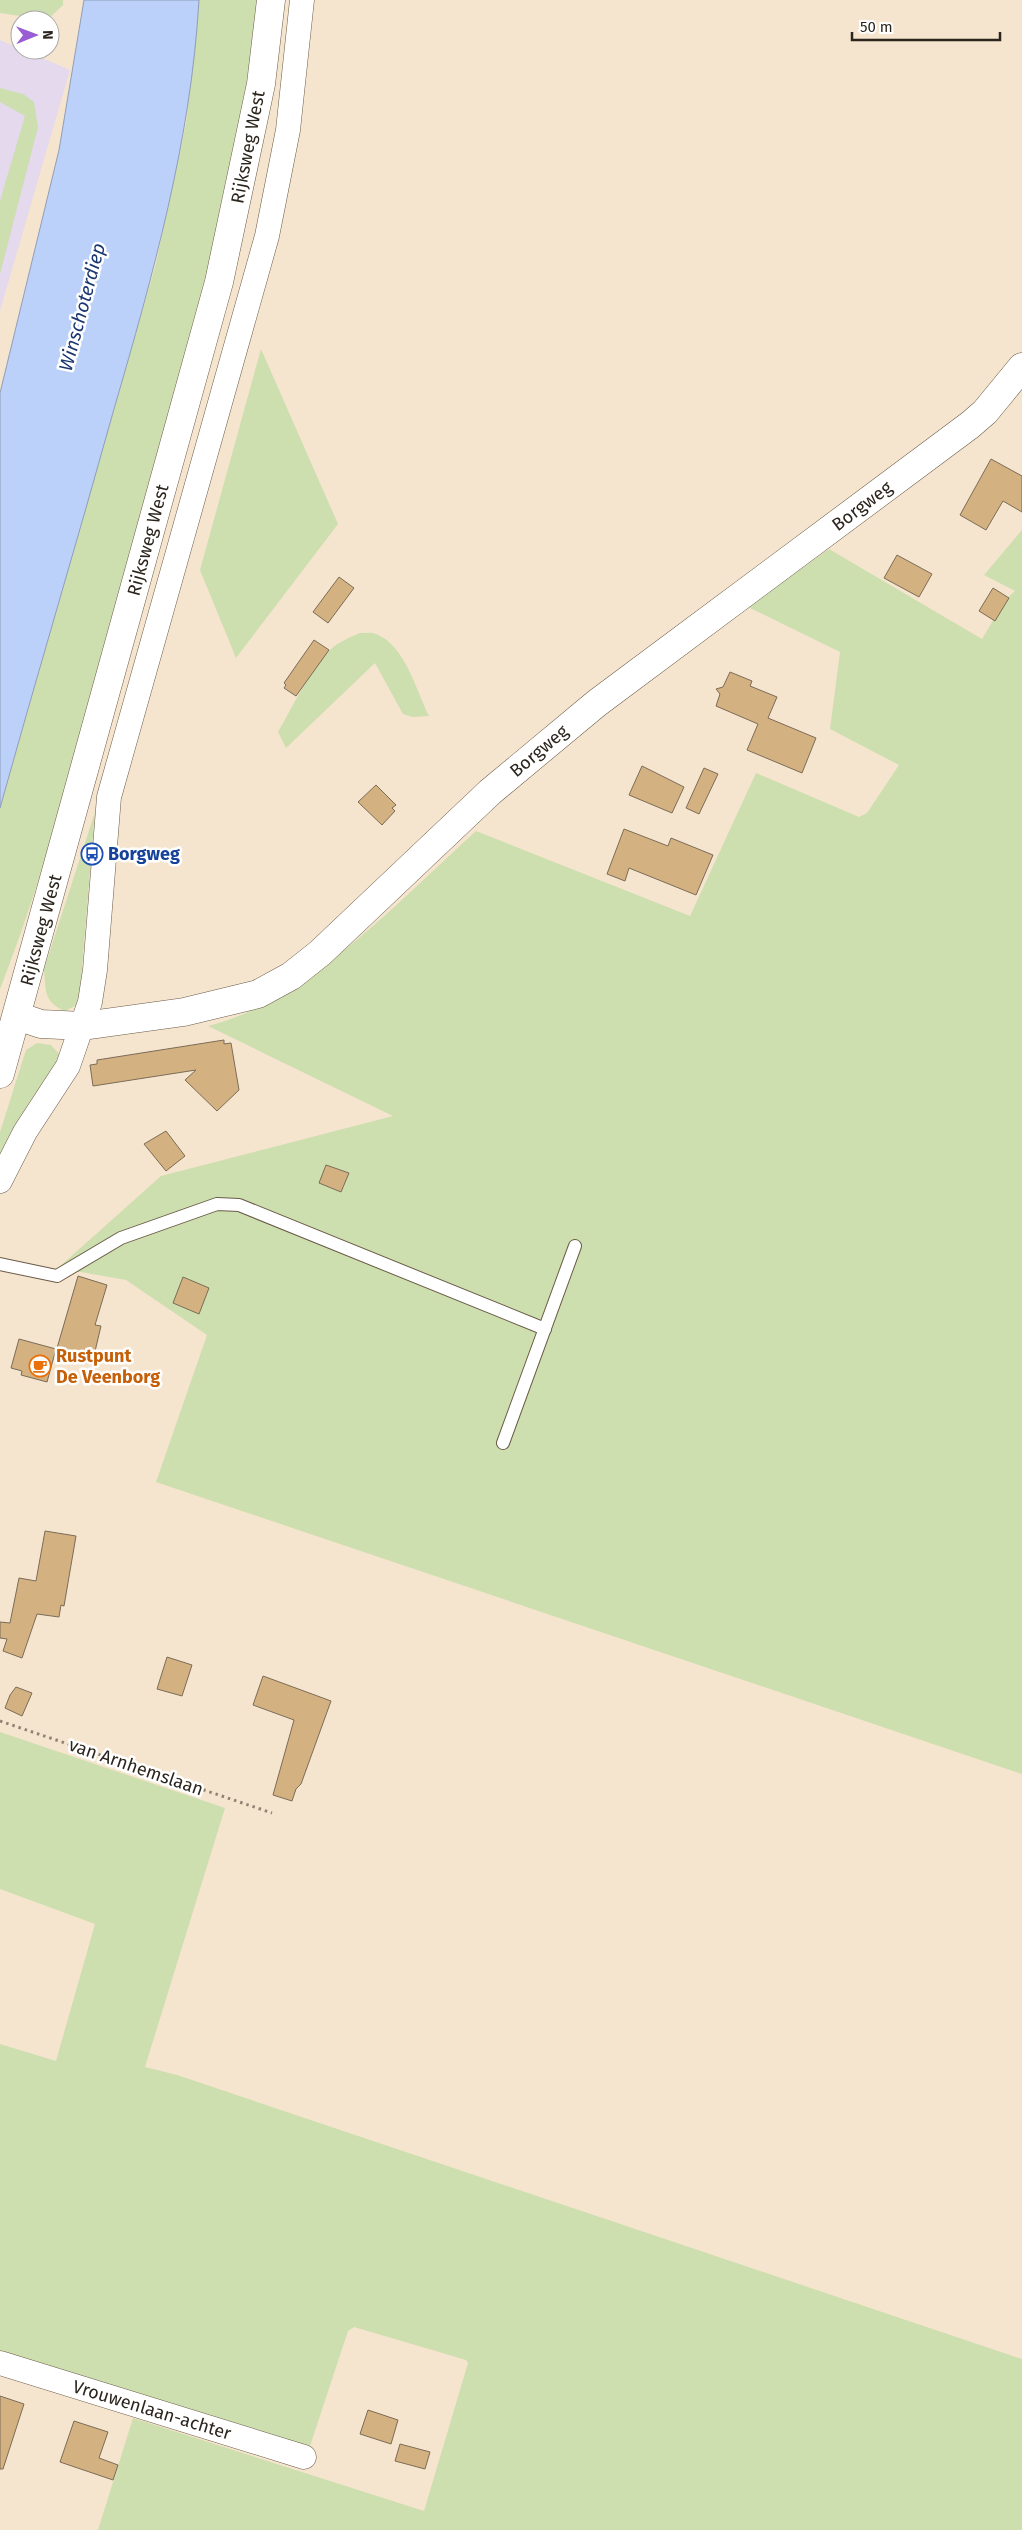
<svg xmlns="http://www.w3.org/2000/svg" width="1022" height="2530" viewBox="0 0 1022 2530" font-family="'Fira Sans',sans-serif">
<rect width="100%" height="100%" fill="#f6e5ce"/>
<!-- industrial -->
<polygon fill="#e4d9ed" points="0,40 70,70 0,311"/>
<!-- green -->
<g fill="#cddeaf">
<polygon points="0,0 63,0 63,5 47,20 0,13"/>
<path d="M199,0H259C240,192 180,376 128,560C88,701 54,852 0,989V808L156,263L186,123Z"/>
<polygon points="0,88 23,94 34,102 38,127 0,274 0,201 25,116 0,102"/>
<polygon points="261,349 338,524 236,658 200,570"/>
<path d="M1022,530V1774L156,1482L207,1335L126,1280L58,1268L161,1176L393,1116L208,1026C306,1002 403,897 476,831L690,916L756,773L859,817L867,813L899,765L830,729L840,652L748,607L829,549L982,639L1005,600L1015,591L984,575Z"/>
<path d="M360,633C365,633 371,632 376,634C405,645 416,690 429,716L412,717L403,714L375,663L286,748L278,732C291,710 310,670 327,653C336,643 348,638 360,633Z"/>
<path d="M95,812L79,1004L65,1011C43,1002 46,990 44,969Z"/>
<polygon points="37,1043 51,1045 60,1055 0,1164 0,1132 26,1050"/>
<polygon points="0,1732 225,1808 145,2067 177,2075 1022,2359 1022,2530 98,2530 133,2418 424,2511 468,2363 466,2360 354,2327 348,2331 309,2449 0,2355 0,2044 56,2061 95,1924 0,1889"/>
</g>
<!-- water -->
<path fill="#bbd1f9" stroke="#909db7" d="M84,0H199C191,140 153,275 114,409C77,542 37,675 0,808V393L59,150Z"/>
<!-- building -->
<g fill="#d4b180" stroke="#7b6c58">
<polygon points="991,459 1022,476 1022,512 1003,501 986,530 960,515"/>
<polygon points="897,555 932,574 919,597 884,578"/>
<polygon points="339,577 354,588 328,623 313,612"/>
<polygon points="993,588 1009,598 995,621 979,611"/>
<polygon points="314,640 329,650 296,696 284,688 286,685 284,683"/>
<polygon points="730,672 752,681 750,686 777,697 768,718 816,738 802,773 747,750 758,724 716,706 720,694 716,689 723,687"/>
<polygon points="642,766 684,787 672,813 629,795"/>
<polygon points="704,768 718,774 699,814 686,808"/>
<polygon points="376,785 396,805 392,808 395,811 382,825 358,802"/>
<polygon points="624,829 668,846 671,838 713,855 696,895 629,868 625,881 607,874"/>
<polygon points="224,1040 224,1044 231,1043 239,1090 217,1111 185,1080 196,1070 93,1086 90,1065 97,1064 97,1060"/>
<polygon points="166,1131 185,1156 166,1171 144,1144"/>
<polygon points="326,1165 349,1173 341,1192 319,1183"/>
<polygon points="78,1276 107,1285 95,1325 101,1326 92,1364 55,1355"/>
<polygon points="183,1277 209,1288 199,1314 173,1303"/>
<polygon points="19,1339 56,1349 47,1382 21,1375 22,1371 11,1368"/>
<polygon points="45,1531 76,1536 64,1606 61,1605 59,1617 37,1614 22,1658 3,1651 7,1639 0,1638 0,1622 10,1623 19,1578 36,1581"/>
<polygon points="167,1657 192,1665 182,1696 157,1689"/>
<polygon points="263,1676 331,1701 301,1784 296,1789 292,1801 273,1795 294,1720 253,1705"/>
<polygon points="16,1687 32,1693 22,1716 5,1708 10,1695"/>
<polygon points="0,2396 24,2404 3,2469 0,2469"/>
<polygon points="368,2410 398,2420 391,2444 360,2434"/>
<polygon points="74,2421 108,2432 99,2458 118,2465 113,2480 60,2462"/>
<polygon points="400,2444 430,2452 425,2469 395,2461"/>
</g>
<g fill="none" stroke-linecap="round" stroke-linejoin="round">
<!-- service casing -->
<g stroke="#6a5b47" stroke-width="14">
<g id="service">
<polyline points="0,1264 57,1276 121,1238 217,1204 239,1205 545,1329"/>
<polyline points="503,1443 575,1246"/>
</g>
</g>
<!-- minor casing -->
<g stroke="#6a5b47" stroke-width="25">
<g id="minor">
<polyline points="0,1181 25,1132 68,1066 90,1002 95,970 109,797 267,236 288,130 302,0"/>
<polyline points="0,2363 304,2457"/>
</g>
</g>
<!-- tertiary casing -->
<g stroke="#6a5b47" stroke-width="29">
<polyline id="tertiary" points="17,1016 41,1024 83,1026 184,1012 258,994 291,976 320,953 490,792 597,703 970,425 985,412 1022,367"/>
</g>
<!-- secondary casing -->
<g stroke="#6a5b47" stroke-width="29">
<polyline id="secondary" points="0,1074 219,282 261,84 271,0"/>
</g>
<!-- path -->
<polyline stroke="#8f8474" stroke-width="3" stroke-dasharray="2.5 4" stroke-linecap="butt" points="0,1721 272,1813"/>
<!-- service -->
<use href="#service" stroke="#fff" stroke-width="12"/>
<!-- minor -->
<use href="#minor" stroke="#fff" stroke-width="24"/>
<!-- tertiary -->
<use href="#tertiary" stroke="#fff" stroke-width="28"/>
<!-- secondary -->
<use href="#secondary" stroke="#fff" stroke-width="28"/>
</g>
<!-- icons -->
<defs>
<g id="bus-ring" transform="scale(1.125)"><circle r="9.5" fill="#fff" stroke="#1a4fb4" stroke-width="1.5"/><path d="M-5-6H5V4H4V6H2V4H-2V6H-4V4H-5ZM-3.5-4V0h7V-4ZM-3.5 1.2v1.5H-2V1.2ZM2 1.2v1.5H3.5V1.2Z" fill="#1a4fb4"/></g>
<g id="cafe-ring" transform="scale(1.125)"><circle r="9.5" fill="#fff" stroke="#e8710a" stroke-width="1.5"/><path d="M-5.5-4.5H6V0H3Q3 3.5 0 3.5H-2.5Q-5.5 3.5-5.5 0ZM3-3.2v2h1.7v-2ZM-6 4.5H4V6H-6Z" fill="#e8710a"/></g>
</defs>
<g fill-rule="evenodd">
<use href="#bus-ring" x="92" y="854"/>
<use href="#cafe-ring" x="40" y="1366"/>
</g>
<g text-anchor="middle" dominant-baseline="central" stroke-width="5" stroke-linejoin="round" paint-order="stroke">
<!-- street labels -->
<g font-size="18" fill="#2b251d" stroke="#fff">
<text transform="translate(248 147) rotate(-79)">Rijksweg West</text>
<text transform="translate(862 506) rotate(-37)">Borgweg</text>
<text transform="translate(148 540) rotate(-75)">Rijksweg West</text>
<text transform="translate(539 751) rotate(-40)">Borgweg</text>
<text transform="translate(41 930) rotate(-75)">Rijksweg West</text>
<text transform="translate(136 1767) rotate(19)">van Arnhemslaan</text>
<text transform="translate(152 2410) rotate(17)">Vrouwenlaan-achter</text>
</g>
<!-- transit labels -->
<g font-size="18" font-weight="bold" fill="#164399" stroke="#fff" text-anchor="start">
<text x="108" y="854">Borgweg</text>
</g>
<!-- food labels -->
<g font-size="18" font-weight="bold" fill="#c56008" stroke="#fff" text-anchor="start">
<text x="56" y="1356">Rustpunt<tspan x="56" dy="21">De Veenborg</tspan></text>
</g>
<!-- water labels -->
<g font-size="19" font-style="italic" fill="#1a3771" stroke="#fff">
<text transform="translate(82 307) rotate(-75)">Winschoterdiep</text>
</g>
</g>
<!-- north arrow -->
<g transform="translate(35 35) rotate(89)"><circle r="24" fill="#ffffff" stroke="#aaa8a5"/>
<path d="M0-4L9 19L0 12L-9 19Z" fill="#995dd4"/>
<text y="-8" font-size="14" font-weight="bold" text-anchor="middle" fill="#2b251d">N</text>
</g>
<!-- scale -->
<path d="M852 32v8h148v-8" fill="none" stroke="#2b251d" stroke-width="2.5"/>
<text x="860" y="32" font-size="15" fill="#2b251d" stroke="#ffffff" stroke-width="4" paint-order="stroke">50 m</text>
</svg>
